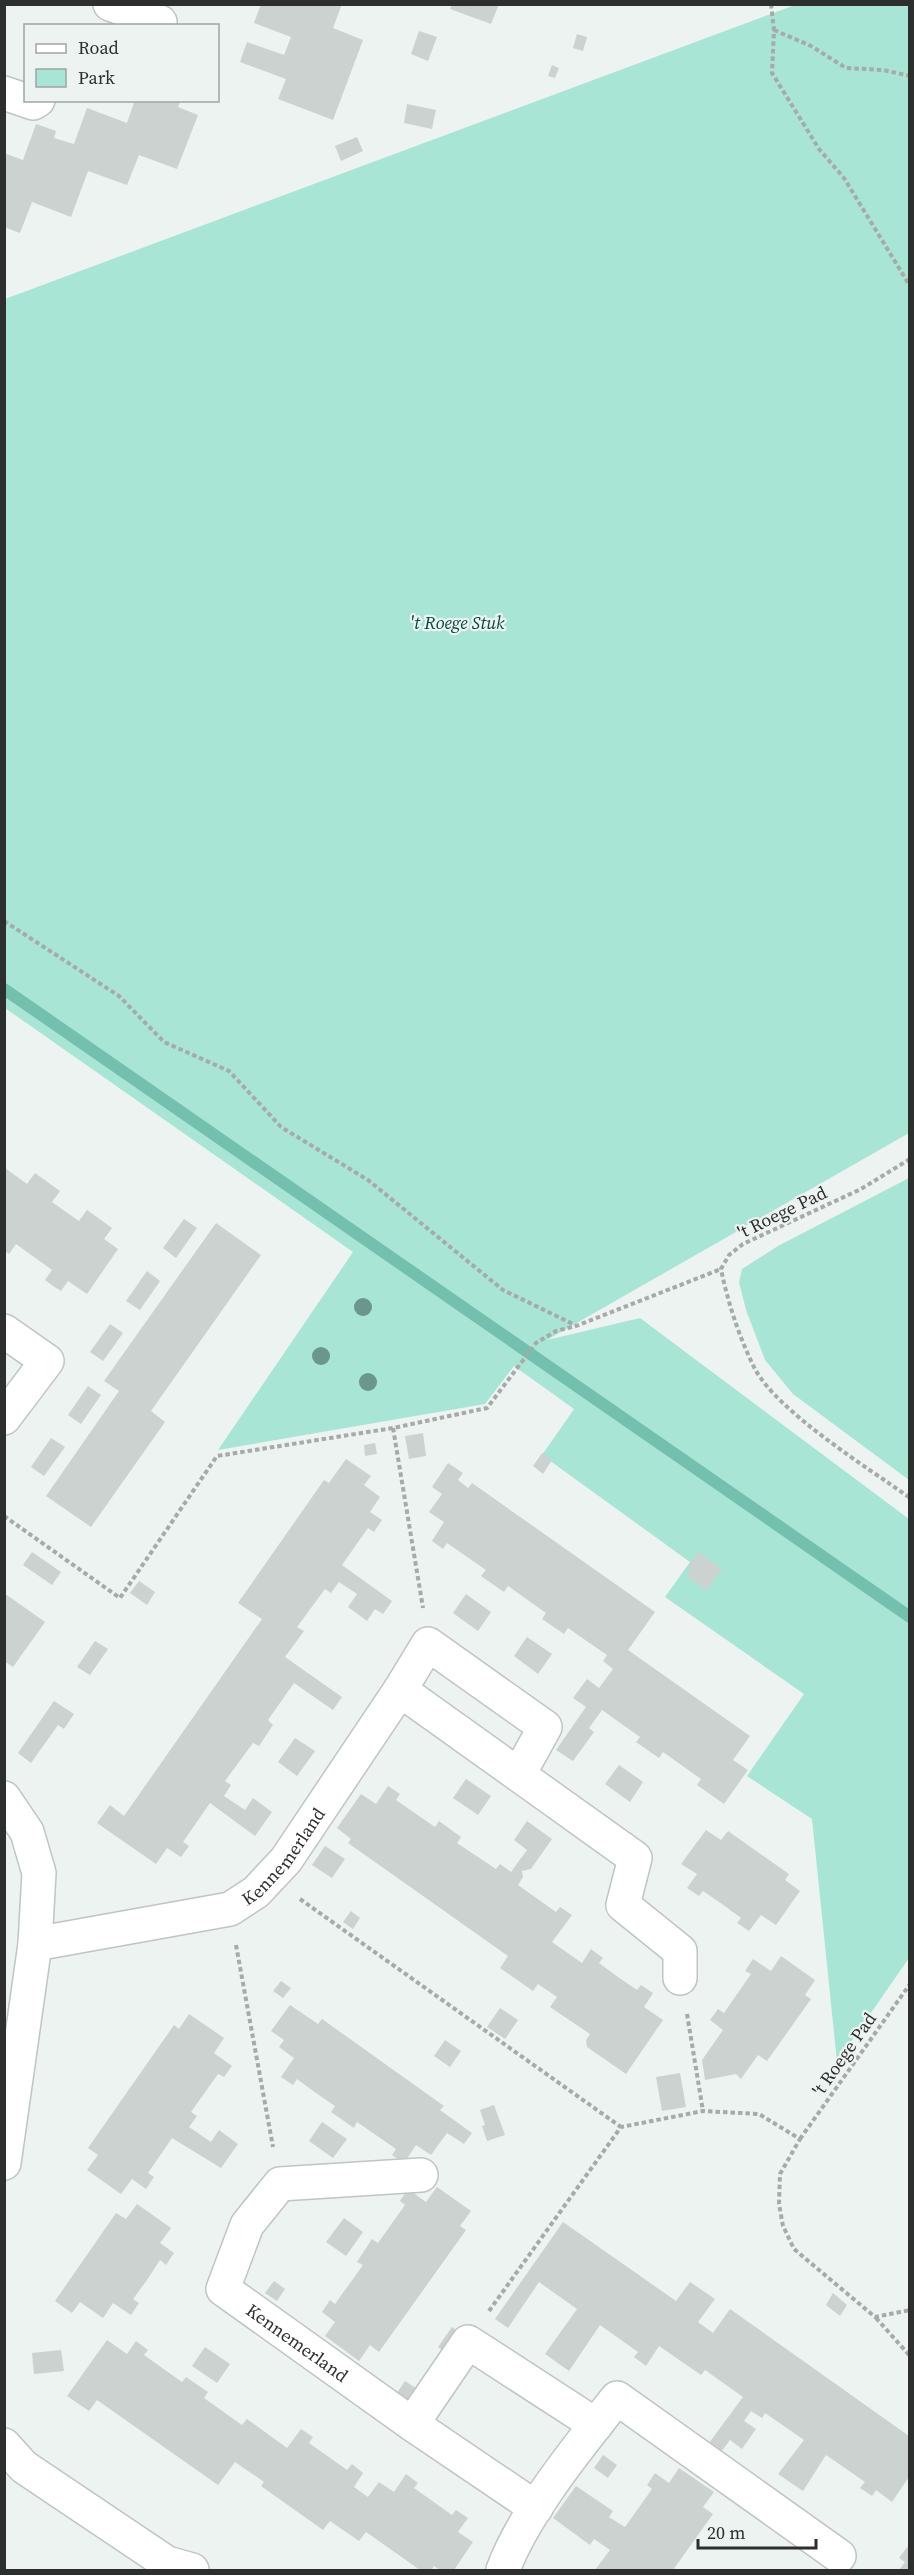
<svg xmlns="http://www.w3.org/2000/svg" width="914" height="2575" viewBox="0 0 914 2575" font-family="'Source Serif 4',serif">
<rect width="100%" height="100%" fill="#edf3f1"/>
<!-- green -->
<g fill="#a9e5d5">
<polygon points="795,5 909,5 909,1133 547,1340 640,1318 909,1519 909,1958 837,2062 812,1819 747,1776 804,1694 665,1597 690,1562 542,1455 574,1409 514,1366 485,1404 218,1450 353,1252 5,1008 5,299"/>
<polygon points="909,1178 909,1480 793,1394 765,1360 746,1310 739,1282 742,1269 778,1246"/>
</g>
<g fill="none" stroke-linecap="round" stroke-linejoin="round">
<!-- stream -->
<polyline stroke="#73c0ae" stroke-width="12" points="4,989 910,1617"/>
</g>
<!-- building -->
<g fill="#ccd2d0">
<polygon points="261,4 342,4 333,28 363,40 333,120 278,99 286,79 240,62 247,42 284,55 291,37 254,23"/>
<polygon points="452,4 499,4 491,24 450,9"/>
<polygon points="419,31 437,37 428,61 411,54"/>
<polygon points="577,34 587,37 583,51 573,48"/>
<polygon points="552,65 559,68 555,78 548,76"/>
<polygon points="135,100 181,100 178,107 198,115 177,169 139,155 127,185 88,171 71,217 32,202 20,233 4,227 4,153 23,160 36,124 56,131 54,138 74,144 87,108 127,123"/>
<polygon points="407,104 436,110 432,129 404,123"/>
<polygon points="357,137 363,151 341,161 335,146"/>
<polygon points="5,1168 27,1184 35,1173 60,1191 52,1202 66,1212 79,1221 87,1210 112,1228 104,1239 118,1249 87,1294 68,1281 61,1291 53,1286 45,1280 52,1270 16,1244 9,1254 5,1251"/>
<polygon points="184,1219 197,1228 176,1258 163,1248"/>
<polygon points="216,1223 261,1255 151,1411 165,1422 91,1527 46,1496 119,1391 104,1381"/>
<polygon points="147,1271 160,1281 140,1310 126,1301"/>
<polygon points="110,1324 123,1333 103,1361 90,1352"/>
<polygon points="88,1386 101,1395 81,1424 68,1415"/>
<polygon points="423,1433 426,1456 409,1459 405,1436"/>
<polygon points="51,1438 65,1447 44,1476 31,1467"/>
<polygon points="375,1443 377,1454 365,1456 364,1445"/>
<polygon points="542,1453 552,1460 543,1474 533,1466"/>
<polygon points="346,1459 371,1476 364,1485 380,1497 370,1512 382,1520 374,1532 368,1528 342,1565 392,1601 383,1614 375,1609 367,1621 348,1607 357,1594 339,1582 331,1593 325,1589 297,1627 304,1631 285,1657 342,1697 333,1710 294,1683 268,1720 273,1725 259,1746 253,1743 225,1781 231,1785 224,1796 245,1810 253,1798 272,1812 255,1836 210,1803 183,1842 189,1846 181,1857 167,1848 156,1864 97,1823 110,1805 124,1816 262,1619 238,1603 324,1480 329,1483"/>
<polygon points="448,1463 463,1473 458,1480 468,1488 472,1483 655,1612 628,1650 750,1736 733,1760 748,1770 724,1804 697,1785 701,1779 663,1752 659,1758 636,1742 640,1737 602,1710 589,1728 594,1732 573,1761 556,1750 586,1707 573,1698 587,1679 599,1688 613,1669 603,1661 607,1655 588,1642 568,1628 564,1634 542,1619 546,1613 508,1586 504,1592 481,1576 486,1570 447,1543 443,1549 432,1541 444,1522 429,1512 442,1494 432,1487"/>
<polygon points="32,1552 61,1572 52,1585 23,1565"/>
<polygon points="699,1552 722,1569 706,1590 686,1575 691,1569 688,1566"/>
<polygon points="139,1581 155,1592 147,1605 130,1593"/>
<polygon points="4,1593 45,1622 13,1667 4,1661"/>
<polygon points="466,1594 491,1612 478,1631 453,1613"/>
<polygon points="527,1637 552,1654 538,1674 514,1656"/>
<polygon points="95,1641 108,1649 90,1675 77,1667"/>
<polygon points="54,1701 74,1714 64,1729 58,1725 31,1763 18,1753"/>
<polygon points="295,1738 315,1751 297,1776 278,1762"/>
<polygon points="619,1765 643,1782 630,1802 605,1784"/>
<polygon points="466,1779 491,1796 478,1815 453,1798"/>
<polygon points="388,1786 400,1794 396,1800 435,1827 439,1821 461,1837 457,1843 496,1869 500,1864 511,1872 527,1850 514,1840 527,1821 552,1839 531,1869 522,1871 523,1877 518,1885 556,1912 560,1907 572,1915 552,1942 582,1963 591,1949 603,1958 599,1963 618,1977 637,1990 641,1985 653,1993 644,2007 663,2020 626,2074 587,2047 586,2040 590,2034 550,2007 557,1997 538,1984 533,1991 500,1968 508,1956 348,1843 351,1839 337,1828 361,1794 376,1804"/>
<polygon points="706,1830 721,1840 728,1831 789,1874 785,1880 800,1891 776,1925 761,1915 749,1931 737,1923 741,1918 722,1904 703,1891 699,1896 687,1888 697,1874 681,1864"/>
<polygon points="325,1846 345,1859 332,1878 312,1865"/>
<polygon points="351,1911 360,1918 353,1929 343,1922"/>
<polygon points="781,1956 815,1980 805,1995 811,1999 767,2061 758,2055 741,2079 736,2074 705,2080 702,2060 723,2030 710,2020 718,2009 724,2013 751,1974 745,1971 753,1959 771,1971"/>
<polygon points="281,1981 291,1988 283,1998 273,1991"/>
<polygon points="290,2005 318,2024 322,2019 444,2106 440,2110 472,2133 464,2144 447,2133 431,2155 416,2145 404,2163 392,2155 396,2149 357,2122 354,2128 331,2112 335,2106 316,2093 297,2079 293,2085 281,2077 294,2058 279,2047 284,2040 271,2031"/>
<polygon points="500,2008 518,2020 505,2039 487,2027"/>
<polygon points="189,2014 224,2038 214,2053 232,2066 224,2077 218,2074 191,2112 197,2116 189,2127 211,2142 219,2130 238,2144 221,2168 172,2138 148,2173 154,2177 146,2189 132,2179 121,2194 87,2170 98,2155 88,2148 174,2025 179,2029"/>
<polygon points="445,2040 461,2051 450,2067 434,2056"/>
<polygon points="680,2073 686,2107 662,2111 656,2077"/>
<polygon points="494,2105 505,2135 487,2141 482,2126 485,2125 480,2110"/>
<polygon points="322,2122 347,2139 333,2158 309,2141"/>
<polygon points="437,2187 471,2211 460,2226 466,2230 379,2352 370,2345 359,2361 325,2336 335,2322 322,2312 330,2300 335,2304 363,2265 357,2262 372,2239 378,2243 405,2205 400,2201 408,2189 426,2202"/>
<polygon points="137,2204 171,2228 160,2243 174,2253 166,2265 160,2260 147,2280 133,2299 139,2303 131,2315 113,2303 103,2318 80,2302 72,2313 55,2301 116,2213 126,2219"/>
<polygon points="344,2218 363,2232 346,2256 326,2242"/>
<polygon points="563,2222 676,2301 690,2282 715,2299 698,2322 713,2333 730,2309 909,2436 909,2477 892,2502 876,2490 872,2496 860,2488 865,2482 826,2455 803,2491 778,2474 804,2440 765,2413 762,2418 751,2411 744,2421 756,2429 742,2449 730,2440 721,2452 709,2443 743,2397 705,2370 701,2375 659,2346 646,2366 634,2357 638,2352 600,2325 569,2371 545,2354 577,2309 539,2282 508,2328 495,2319"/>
<polygon points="274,2281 285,2289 277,2301 265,2293"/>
<polygon points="833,2293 847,2305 840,2316 826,2305"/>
<polygon points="452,2327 462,2334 448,2354 438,2347"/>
<polygon points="107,2340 127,2354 136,2341 148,2350 144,2355 182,2382 186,2377 208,2392 204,2398 242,2425 247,2419 287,2448 301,2429 313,2437 309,2443 347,2470 352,2464 363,2473 354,2487 368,2497 379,2482 394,2492 406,2474 418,2483 414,2488 452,2515 456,2510 468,2518 458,2532 473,2542 454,2570 440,2570 434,2566 431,2570 420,2570 366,2532 359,2541 330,2521 323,2530 261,2486 264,2482 235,2462 218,2485 97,2400 89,2411 67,2396"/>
<polygon points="205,2347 230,2364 217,2383 192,2366"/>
<polygon points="61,2350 64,2371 34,2374 32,2353"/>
<polygon points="405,2381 419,2390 411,2403 397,2393"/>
<polygon points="603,2455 617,2465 608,2478 594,2468"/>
<polygon points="679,2468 714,2492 703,2507 713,2514 673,2570 595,2570 610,2550 594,2539 590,2545 553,2518 576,2486 613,2511 609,2517 625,2527 652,2489 647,2485 655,2473 669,2483"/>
<polygon points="908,2546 909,2570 899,2570 905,2562 899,2558"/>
</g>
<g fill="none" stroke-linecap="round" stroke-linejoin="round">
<!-- minor casing -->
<g stroke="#bfc5c3" stroke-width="36">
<g id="minor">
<polyline points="110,4 160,22"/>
<polyline points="4,93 33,103 38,100"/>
<polyline points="4,1331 47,1361 4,1418"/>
<polyline points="400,1690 428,1644 545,1727 519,1774"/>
<polyline points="4,1798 27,1832 39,1873 35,1944 4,2163"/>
<path id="s1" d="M35,1944L230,1909L256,1892L286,1860L400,1690L635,1858L623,1905L680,1951V1978"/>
<path id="s2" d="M421,2175L280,2184L247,2225L223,2289L412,2424L536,2508"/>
<polyline points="412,2424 468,2342 596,2425"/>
<polyline points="4,2445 24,2467 167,2563 192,2570"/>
<path d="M503,2570C524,2513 579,2446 617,2398L839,2556"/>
</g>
</g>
<!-- path -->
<g stroke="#a6aaa8" stroke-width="4" stroke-dasharray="4.5 3" stroke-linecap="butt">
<polyline points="771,4 774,30 772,73 819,149 844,178 910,286"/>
<polyline points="774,30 811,46 846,68 883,70 910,76"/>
<polyline points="4,921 119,996 164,1042 229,1071 281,1127 368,1180 503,1290 575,1325"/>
<path d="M910,1159L861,1189L743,1244L729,1255L721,1269C728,1303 739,1337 755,1369C779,1413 867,1467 910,1498"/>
<polyline points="393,1428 423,1608"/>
<polyline points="4,1516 120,1598 217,1456 393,1428 487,1408 536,1343 556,1331 576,1326 721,1269"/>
<polyline points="300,1899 621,2127"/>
<polyline points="236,1945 273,2147"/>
<polyline points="687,2014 703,2111"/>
<polyline points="800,2139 910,1984"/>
<polyline points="489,2311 621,2127 703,2111 759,2114 800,2139 780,2174 779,2204 783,2226 794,2249 875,2317 910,2310"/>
<polyline points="876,2318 910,2356"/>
</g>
<!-- minor -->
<use href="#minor" stroke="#fff" stroke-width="33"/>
</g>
<!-- trees -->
<g fill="#6b968e">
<circle cx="363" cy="1307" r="9"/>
<circle cx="321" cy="1356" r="9"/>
<circle cx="368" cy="1382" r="9"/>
</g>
<g text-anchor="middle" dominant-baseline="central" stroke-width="4.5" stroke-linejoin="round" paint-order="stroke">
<!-- park labels -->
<g font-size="18" font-style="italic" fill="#014a3d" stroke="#edf3f1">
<text x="457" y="622">'t Roege Stuk</text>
</g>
<!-- street labels -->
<g font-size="18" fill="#2d2f2e" stroke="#edf3f1">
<text transform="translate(782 1212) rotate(-26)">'t Roege Pad</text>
<text stroke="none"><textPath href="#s1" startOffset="274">Kennemerland</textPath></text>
<text transform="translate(844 2054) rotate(-55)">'t Roege Pad</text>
<text stroke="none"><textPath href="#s2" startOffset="354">Kennemerland</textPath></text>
</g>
</g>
<!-- border -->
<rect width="914" height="2575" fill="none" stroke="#2d2f2e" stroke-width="12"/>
<!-- legend -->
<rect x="24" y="24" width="195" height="78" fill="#edf3f1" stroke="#a0a5a3" stroke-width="1.5"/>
<rect x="36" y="44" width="30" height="9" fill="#ffffff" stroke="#a0a5a3" stroke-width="1.5"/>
<text x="78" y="54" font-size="18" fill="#2d2f2e">Road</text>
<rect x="36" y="69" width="30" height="18" fill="#a9e5d5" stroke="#a0a5a3" stroke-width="1.5"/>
<text x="78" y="84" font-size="18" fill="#2d2f2e">Park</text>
<!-- scale -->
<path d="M698 2539v9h118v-9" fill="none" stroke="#2d2f2e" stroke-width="3"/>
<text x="707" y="2539" font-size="18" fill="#2d2f2e" stroke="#edf3f1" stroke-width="4.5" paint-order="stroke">20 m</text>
</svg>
